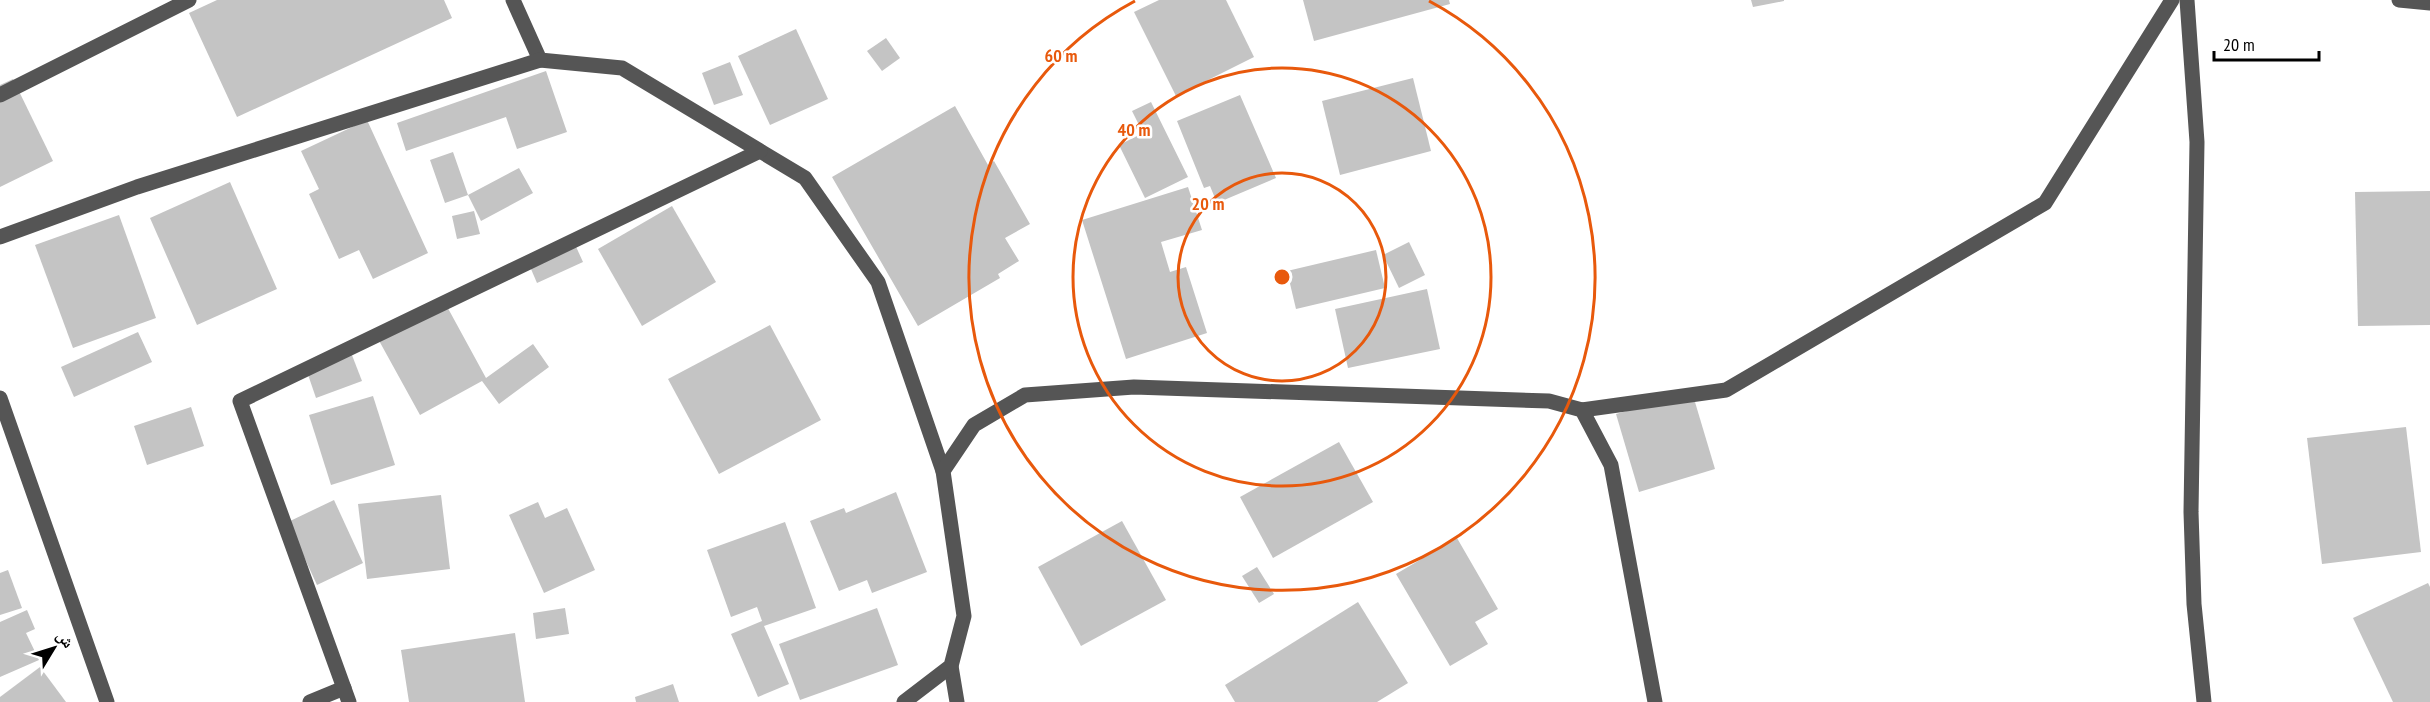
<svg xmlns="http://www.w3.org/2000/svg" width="2430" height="702" viewBox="0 0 2430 702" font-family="'PT Sans Narrow','Noto Naskh Arabic',sans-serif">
<rect width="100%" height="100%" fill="#fff"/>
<!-- building -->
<g fill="#c4c4c4">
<polygon points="217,0 444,0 452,18 237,117 189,13"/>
<polygon points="1159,0 1226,0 1254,57 1176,96 1134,12"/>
<polygon points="1303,0 1449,0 1450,4 1314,41"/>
<polygon points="1751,0 1784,0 1784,1 1753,7"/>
<polygon points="796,29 828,99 770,125 738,56"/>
<polygon points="886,38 900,58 882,71 867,51"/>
<polygon points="730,62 743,95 714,105 702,73"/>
<polygon points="546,71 567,132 517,149 506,117 406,151 397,123"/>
<polygon points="1413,78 1431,151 1340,175 1322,101"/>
<polygon points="13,79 53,161 0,187 0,85"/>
<polygon points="1240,95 1276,178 1217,203 1210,186 1204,188 1177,121"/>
<polygon points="1151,102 1188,177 1145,198 1119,145 1143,133 1132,111"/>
<polygon points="955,106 988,165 994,161 1030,224 1005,238 1019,261 998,274 1000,278 918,326 832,177"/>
<polygon points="367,120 428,253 373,279 359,250 339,259 309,194 319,189 301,151"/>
<polygon points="453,152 468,195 519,168 533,193 481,221 468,195 445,203 430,160"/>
<polygon points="230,182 277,289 197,325 150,218"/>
<polygon points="1188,187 1202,230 1161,242 1170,272 1186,267 1207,333 1126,359 1082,220"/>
<polygon points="2430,191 2430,325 2358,326 2355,192"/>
<polygon points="672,206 716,282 642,326 598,249"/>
<polygon points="474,211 480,234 457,239 452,216"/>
<polygon points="119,215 156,318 73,348 35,245"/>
<polygon points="573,240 583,262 537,283 528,262"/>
<polygon points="1409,242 1425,275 1399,288 1383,255"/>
<polygon points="1376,250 1385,288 1296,309 1287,271"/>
<polygon points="1427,289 1440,349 1348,368 1335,309"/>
<polygon points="444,301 486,378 533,344 549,367 499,404 482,381 420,415 377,337"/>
<polygon points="770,325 821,420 719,474 668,379"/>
<polygon points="138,332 152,362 74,397 61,367"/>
<polygon points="350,350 362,381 316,398 305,366"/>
<polygon points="1692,392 1715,469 1639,492 1616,414"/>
<polygon points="373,396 395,465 331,485 309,415"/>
<polygon points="191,407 204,446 147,465 134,426"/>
<polygon points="2406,427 2421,552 2322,564 2307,438"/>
<polygon points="1339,442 1373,502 1273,558 1240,497"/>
<polygon points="896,492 927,572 872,593 867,580 839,591 810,521 844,508 846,513"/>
<polygon points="441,495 450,569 367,579 358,504"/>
<polygon points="334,500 363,563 317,585 288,522"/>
<polygon points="538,502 545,518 567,508 595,570 544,593 509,515"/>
<polygon points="1122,521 1166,600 1081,646 1038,567"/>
<polygon points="785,522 816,608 764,626 789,684 758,697 731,634 762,621 757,607 731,617 707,550"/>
<polygon points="1457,538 1498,609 1475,622 1488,644 1450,666 1396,574"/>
<polygon points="1257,567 1274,594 1259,603 1242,576"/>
<polygon points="8,570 22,608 0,615 0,573"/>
<polygon points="2428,583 2430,587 2430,702 2393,702 2353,618"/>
<polygon points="1358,602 1408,683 1377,702 1235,702 1225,685"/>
<polygon points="565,608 569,634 536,639 533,613"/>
<polygon points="877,608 898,665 800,700 779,644"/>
<polygon points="27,610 35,629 26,633 39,660 0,677 0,622"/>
<polygon points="515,633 525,702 409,702 401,650"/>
<polygon points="40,667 66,702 0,702 0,697"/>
<polygon points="673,684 679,702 636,702 635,697"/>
</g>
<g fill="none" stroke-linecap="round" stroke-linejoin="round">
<!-- minor -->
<g stroke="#555" stroke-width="15">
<polyline points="513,0 540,60 622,68 805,178 878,282 943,471"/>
<polyline points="2187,0 2197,142 2191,512 2194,604 2204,702"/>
<polyline points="2399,0 2430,3"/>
<polyline points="0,95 189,0"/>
<polyline points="0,237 137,187 540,60"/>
<polyline points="0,398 107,702"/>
<polyline points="1582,410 1726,390 2045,203 2172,0"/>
<polyline points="951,666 957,702"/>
<polyline points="310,702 344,688"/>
<polyline points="349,702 240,401 760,151"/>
<polyline points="904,702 951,666 964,616 943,471 974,425 1025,395 1134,387 1549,401 1582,410 1611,465 1655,702"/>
</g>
</g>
<!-- distance rings -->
<g fill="none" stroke="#e8590c" stroke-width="3">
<circle cx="1282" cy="277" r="104"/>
<circle cx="1282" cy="277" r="209"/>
<path d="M1429 1A313 313 0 1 1 1135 1"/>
</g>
<circle cx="1282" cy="277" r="9" fill="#e8590c" stroke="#fff" stroke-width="3"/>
<g font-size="18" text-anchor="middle" font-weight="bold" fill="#e8590c" stroke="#fff" stroke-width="5" stroke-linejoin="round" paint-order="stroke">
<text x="1061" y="62">60 m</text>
<text x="1134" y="136">40 m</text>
<text x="1208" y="210">20 m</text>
</g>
<!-- north arrow -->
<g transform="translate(54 648) rotate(52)" stroke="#ffffff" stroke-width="4.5" paint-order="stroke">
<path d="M0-4.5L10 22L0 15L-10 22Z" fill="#000000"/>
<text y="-9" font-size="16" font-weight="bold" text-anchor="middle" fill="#000000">ش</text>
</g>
<!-- scale -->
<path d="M2214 51v9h105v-9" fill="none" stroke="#000000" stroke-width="3"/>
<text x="2223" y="51" font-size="18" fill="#000000" stroke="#ffffff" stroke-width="4.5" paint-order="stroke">20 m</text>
</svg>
